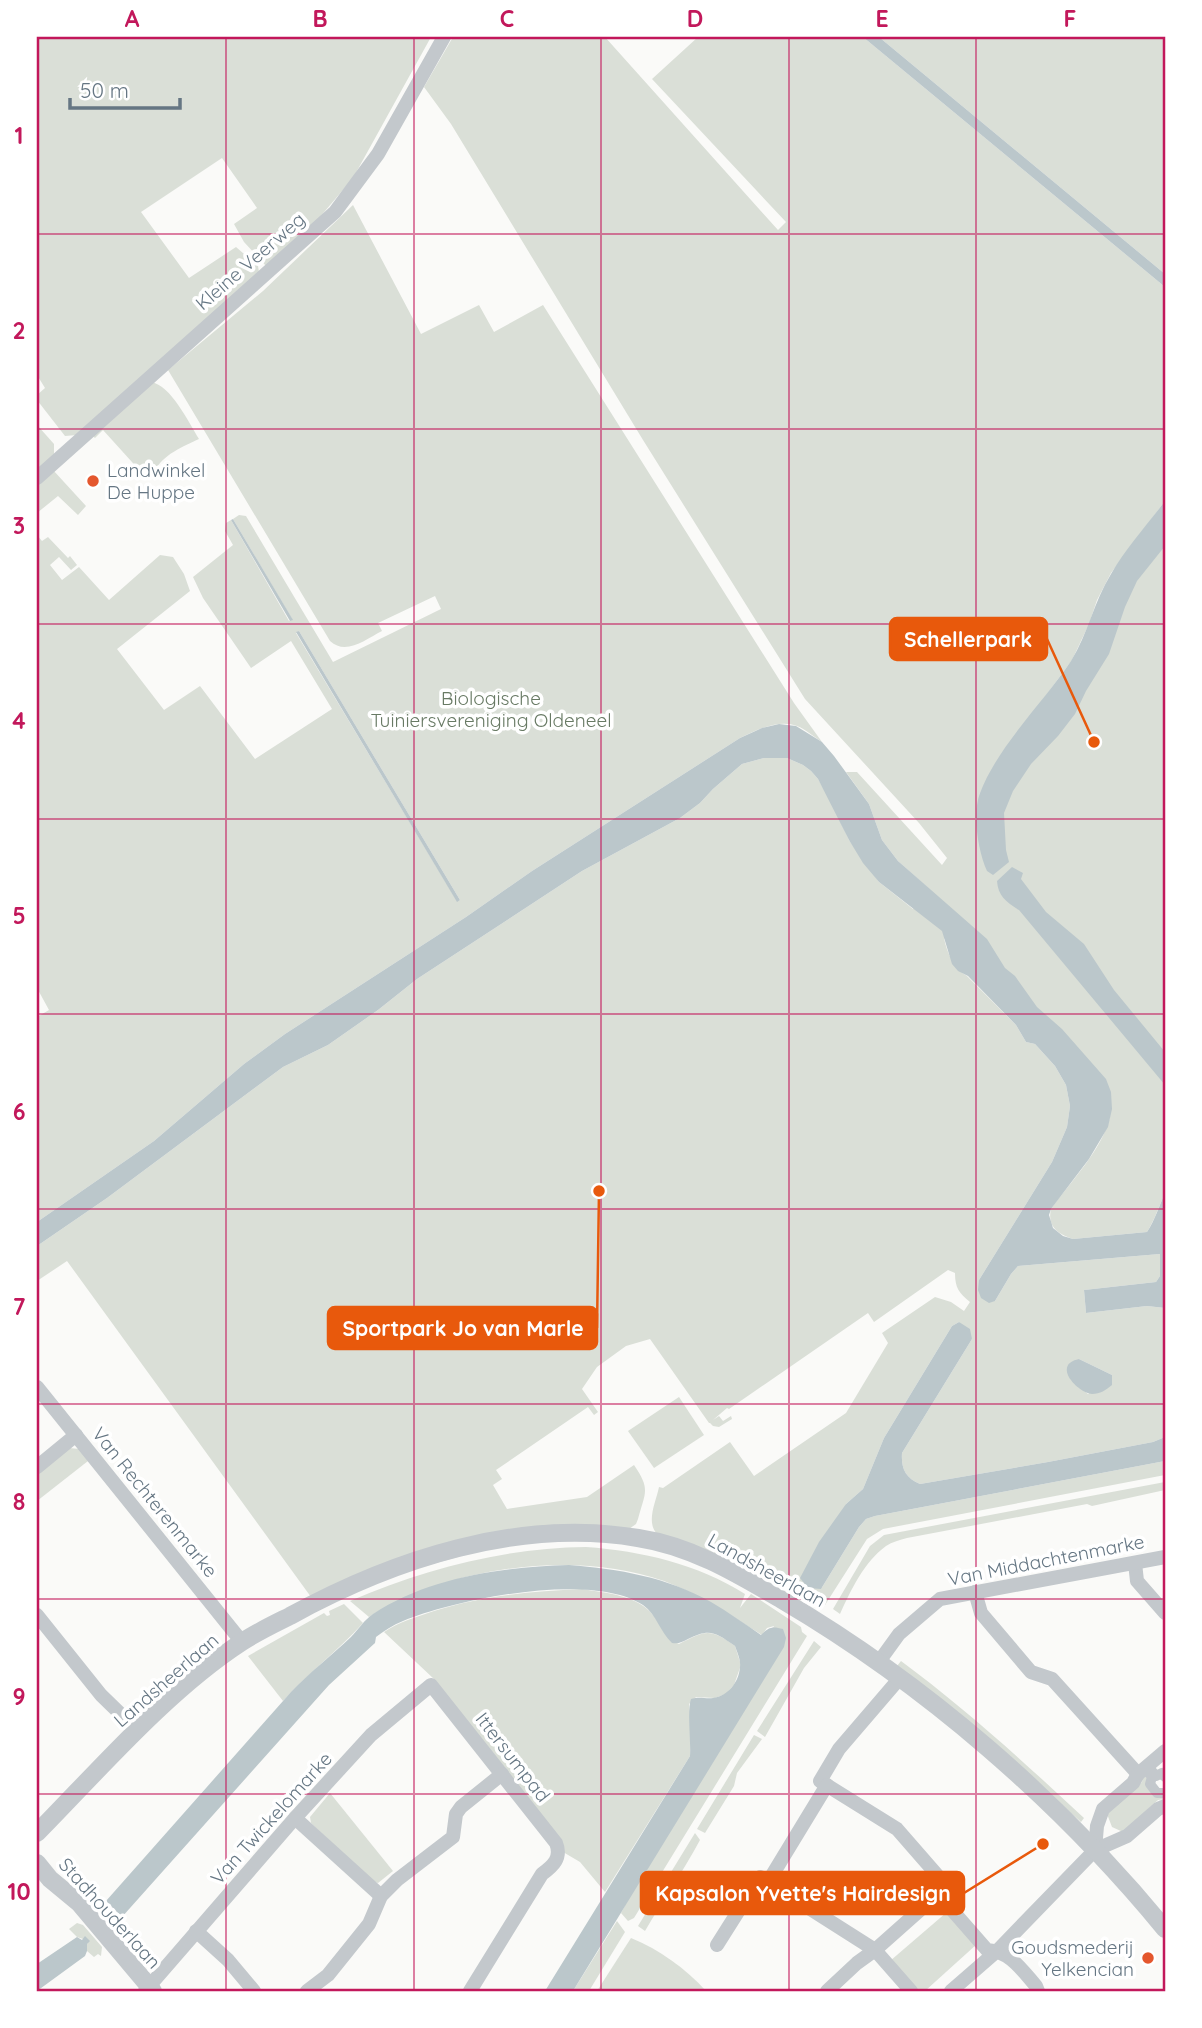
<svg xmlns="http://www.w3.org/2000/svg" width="1202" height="2028" viewBox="0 0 1202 2028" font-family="Quicksand,sans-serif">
<rect width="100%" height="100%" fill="#fafaf8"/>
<!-- green -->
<g fill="#dadfd7" fill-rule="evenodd">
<polygon points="37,37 431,37 353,178 314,224 266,266 244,242 234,224 257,208 222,158 141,212 189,278 236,247 258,266 259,272 77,435 65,436 37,400 37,395 45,388 37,375"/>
<path d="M453,37H605L778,230L786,222L652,79L698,37H863L1165,287V501L1111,573L1097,600L1089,624L1072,660L997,762L979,795L1165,534V1193C1159,1206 1155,1219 1147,1232L1073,1239C1057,1234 1047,1226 1051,1209C1071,1181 1102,1150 1110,1117L944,938C947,953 954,969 967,976L1016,1025L1026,1042L1035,1044L1055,1066L1066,1085L1070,1106L1067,1127L1052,1162L979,1280L995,1301L1011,1274L1018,1266L1160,1254V1276L1156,1282L1084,1290L1086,1313L1147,1306L1165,1308V1437L1153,1442L1048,1462L920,1484C905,1478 901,1468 902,1453L972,1339L959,1322L952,1326L884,1438L863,1489L846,1504L821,1589L859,1527L866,1519L875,1516L1165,1461V1475L883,1529L867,1539L825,1605L816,1600L812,1605L765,1576L758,1578L658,1535C645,1523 656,1502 659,1487L663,1488L730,1442L754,1476L846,1413L888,1343L882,1333L935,1297L951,1302L964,1311L970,1302C959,1293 955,1288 955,1273L948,1270L874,1322L868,1313L729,1409L727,1408L713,1420L719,1416L723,1421L731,1416L732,1419L719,1427L713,1426L710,1423H709L650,1339L626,1346L597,1367L582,1389L598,1412L594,1415L588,1407L496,1470L502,1479L493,1485L507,1509L587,1497L634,1465C651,1490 645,1492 638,1519L636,1524L629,1529L572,1526L311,1597L67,1261L37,1281V1246L107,1198L283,1067L328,1045L378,1010L417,979L582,871L680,818L700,803L713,789L742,764L764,758H787L803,765L811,771L818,779L829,798L849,840L879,882L913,909L927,887L898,861L882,840L869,804L846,772H857L942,865L947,858L919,823L805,699L643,440L451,124L424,87ZM1079,1359L1112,1375L1088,1394L1070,1378Z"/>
<polygon points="879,37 1165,37 1165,274"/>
<path d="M353,205L421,334L479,305L494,332L543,305L794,703L822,742C814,737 805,729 797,726C778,719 757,730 740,738L532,871L466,917L285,1034L244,1064L154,1141L37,1222V1017L49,1010L37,988V535L42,541L48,537L68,558L70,556L77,565L71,570L59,557L50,565L62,580L79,567L109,600L160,555L173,557L184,574L190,591L117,649L164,710L200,686L255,759L332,709L291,641L251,668L203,598L193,577L233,545L225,531L226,523L231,520L289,621L292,619L233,519L239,515L246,516L333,662L441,609L435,596L378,623L382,631C366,639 346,656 330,641L168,370L263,291ZM299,631L460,900L457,901L296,633Z"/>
<path d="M151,382C171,385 189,423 199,439C184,446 162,455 155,471L141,472L103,430L95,438L92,435Z"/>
<polygon points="38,426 54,444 54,457 37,471"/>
<polygon points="53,470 86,506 78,515 58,496 37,513 37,485"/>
<polygon points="679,1397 704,1435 654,1468 628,1431"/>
<polygon points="69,1448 80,1449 88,1461 37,1501 37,1473"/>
<path d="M1165,1482V1490L1092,1506L1087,1504L907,1538C900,1540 892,1542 886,1546C864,1562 851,1590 840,1614L833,1609L870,1546L884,1535Z"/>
<path d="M586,1547C642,1551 697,1564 745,1594L740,1608L751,1594L801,1627L802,1632L807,1636L634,1918L628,1921L621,1913L774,1626L767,1628L762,1635C730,1615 699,1594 664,1581C573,1549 450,1567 369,1617L350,1601C425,1569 504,1548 586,1547Z"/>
<path d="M582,1589C606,1593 638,1595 654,1616C664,1629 662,1636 679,1644C705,1631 709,1627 735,1646L741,1665L734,1685L726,1694L715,1698L696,1697L689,1704L691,1725L690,1756L605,1892L580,1862L563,1852L434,1679L384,1632C399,1622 416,1617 434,1611C482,1596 531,1591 582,1589Z"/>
<path d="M344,1604L363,1623C338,1651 308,1673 283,1701L248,1656L324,1613L327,1616L330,1615L329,1611Z"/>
<polygon points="814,1641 821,1647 804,1668 765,1737 757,1731"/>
<path d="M901,1661C966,1709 1025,1763 1084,1818L1081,1822L1017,1764L897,1666Z"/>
<polygon points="754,1735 762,1739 737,1773 734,1786 705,1833 697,1829"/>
<polygon points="1148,1772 1150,1784 1165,1793 1165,1799 1158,1800 1123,1832 1112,1827 1107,1814 1142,1782 1143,1777"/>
<polygon points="330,1793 393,1871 378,1883 372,1881 311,1823 310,1817"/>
<path d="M695,1833L700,1840C683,1872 663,1900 645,1931L638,1926Z"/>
<polygon points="947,1912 977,1944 925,1991 917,1991 890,1961"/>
<polygon points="617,1921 625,1932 589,1991 573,1991"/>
<polygon points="77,1923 83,1925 102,1947 101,1956 98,1954 94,1957 87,1951 87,1944 89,1941 77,1937 69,1929"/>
<path d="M631,1938C660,1950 685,1968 706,1991H597Z"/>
</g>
<!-- water -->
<g fill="#bbc7cb">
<polygon points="863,37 879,37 1165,274 1165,287"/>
<path d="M1165,501V546L1137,581L1125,607L1109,654L1086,691L1075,714L1058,736L1031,764L1013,791L1004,813L1006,850L1009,862L993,875L987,871C978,851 972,814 980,793C998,746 1043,703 1071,661C1088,634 1094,601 1111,574C1126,548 1147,525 1165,501Z"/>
<polygon points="233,519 293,620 290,621 231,520"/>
<polygon points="299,631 460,900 457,902 296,632"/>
<path d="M779,724L796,726L822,742L834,756L869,804L882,840L898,861L987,939L1005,968L1015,976L1037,1007L1062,1029L1106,1079L1111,1092L1112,1109L1108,1127L1089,1159L1051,1209L1049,1215L1053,1228L1063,1236L1073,1239L1147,1232C1155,1220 1159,1206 1165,1193V1308L1147,1306L1086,1313L1084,1290L1156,1282L1160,1276V1254L1018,1266L1011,1274L995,1301L989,1303L981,1298L978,1290L979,1280L1052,1162L1067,1127L1070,1106L1066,1085L1055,1066L1035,1044L1026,1042L1016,1025L968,976L958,971L952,964L942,931L879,882L863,863L849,840L818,779L811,771L803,765L787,758H764L742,764L713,789L700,803L680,818L582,871L417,979L378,1010L328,1045L283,1067L107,1198L37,1246V1222L154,1141L244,1064L285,1034L466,917L532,871L740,738L762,728Z"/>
<path d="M1012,867L1023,873L1021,879L1046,912L1084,944L1114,990L1165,1052V1085L1019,910C1006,902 998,896 997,881Z"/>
<path d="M959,1322L970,1329L972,1339L902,1453C901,1468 905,1478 920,1484L1048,1462L1153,1442L1165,1437V1461L875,1516L866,1519L859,1527L821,1589L808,1588L800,1578L819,1542L846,1504L863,1489L884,1438L952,1326Z"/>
<path d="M1079,1359L1112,1375V1385C1106,1390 1100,1394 1092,1394C1078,1393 1051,1365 1079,1359Z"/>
<path d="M569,1565C619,1569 667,1577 711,1602C728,1612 745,1624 761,1635C769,1627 772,1626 783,1629L786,1638L784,1647L573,1991H545L690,1756C691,1741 687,1710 691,1699C699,1696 705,1699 713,1698C728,1696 739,1682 740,1667C741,1660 737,1652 735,1646C715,1632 710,1628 688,1639C682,1642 679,1644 672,1643C660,1632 657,1615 643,1605C592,1571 457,1599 403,1621C393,1625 384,1631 376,1637L375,1643L329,1685L122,1917L106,1901L291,1692C310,1672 331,1656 351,1637C358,1630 364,1620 373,1614C429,1577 503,1567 569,1565Z"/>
<polygon points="85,1936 90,1941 87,1944 87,1951 85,1956 37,1991 37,1964 77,1937 82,1940"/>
</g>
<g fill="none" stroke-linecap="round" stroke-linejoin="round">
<!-- pedestrian -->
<polyline stroke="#c3c8cc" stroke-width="10" points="1165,1777 1162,1773 1156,1776 1151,1770 1148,1772 1152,1777 1150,1784 1157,1793 1165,1793"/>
<!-- minor -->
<g stroke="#c3c8cc" stroke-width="14">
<polyline points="37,478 335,212 378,154 444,37"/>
<polyline points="37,1387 242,1642"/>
<polyline points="37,1467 76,1435"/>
<polyline points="1135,1563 1137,1581 1165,1613"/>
<polyline points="975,1592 981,1613 1031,1672 1052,1679 1138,1774"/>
<polyline points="37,1615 101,1695 138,1731"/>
<polyline points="878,1663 899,1634 940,1599 1165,1557"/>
<path d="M899,1679L839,1749L820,1781L897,1829L938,1876V1894L987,1950C1010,1951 1022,1970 1036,1986L1038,1991"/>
<polyline points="295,1818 381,1896"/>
<polyline points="1095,1850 1097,1826 1103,1809 1133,1783 1138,1774 1165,1751"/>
<polyline points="768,1882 827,1785"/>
<polyline points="196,1931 228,1960 254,1991"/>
<polyline points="717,1945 760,1877 875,1950 911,1991"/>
<path d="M145,1991L295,1818L371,1735L431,1685L556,1843C562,1858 553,1866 542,1874L470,1991"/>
<polyline points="307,1991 328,1975 369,1924 381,1896 397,1880 453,1837 456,1814 461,1807 502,1774"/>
<polyline points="827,1991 857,1963 875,1950 938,1894"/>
<polyline points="951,1991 997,1951 1095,1850 1127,1836 1158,1809 1165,1806"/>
</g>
<!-- tertiary -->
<g stroke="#c3c8cc" stroke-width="18">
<path d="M37,1833C99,1770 168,1690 242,1642C257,1632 274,1624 290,1616C394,1559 518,1518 638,1538C691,1546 736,1573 782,1600C925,1684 1059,1800 1165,1929"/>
<polyline points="37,1863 50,1879 79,1903 153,1991"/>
</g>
</g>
<!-- grid -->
<path fill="none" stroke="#c2185b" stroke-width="2" stroke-opacity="0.55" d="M226,37V1991M414,37V1991M601,37V1991M789,37V1991M976,37V1991M37,234H1165M37,429H1165M37,624H1165M37,819H1165M37,1014H1165M37,1209H1165M37,1404H1165M37,1599H1165M37,1794H1165"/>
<!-- markers -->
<g fill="#e4572e" stroke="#fff" stroke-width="2.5">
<circle cx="93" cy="481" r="7"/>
<circle cx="1148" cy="1958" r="7"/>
</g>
<g text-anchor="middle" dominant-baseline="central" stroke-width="7" stroke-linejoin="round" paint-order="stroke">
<!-- street labels -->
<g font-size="19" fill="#657683" stroke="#fff">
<text transform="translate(250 261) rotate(-41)">Kleine Veerweg</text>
<text transform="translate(155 1502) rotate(51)">Van Rechterenmarke</text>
<text transform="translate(1046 1560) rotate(-11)">Van Middachtenmarke</text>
<text transform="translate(767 1570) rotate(29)">Landsheerlaan</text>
<text transform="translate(166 1680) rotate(-41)">Landsheerlaan</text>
<text transform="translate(513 1757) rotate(52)">Ittersumpad</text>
<text transform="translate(271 1818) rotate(-48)">Van Twickelomarke</text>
<text transform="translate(110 1913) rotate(48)">Stadhouderlaan</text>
</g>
<!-- poi labels -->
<g font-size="19" fill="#657683" stroke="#fff" text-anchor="start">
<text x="107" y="470">Landwinkel<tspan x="107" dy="22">De Huppe</tspan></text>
<text x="1134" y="1947" text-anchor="end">Goudsmederij<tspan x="1134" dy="22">Yelkencian</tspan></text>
</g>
<!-- park labels -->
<g font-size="19" fill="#687a64" stroke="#fff">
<text x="491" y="698">Biologische<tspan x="491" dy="22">Tuiniersvereniging Oldeneel</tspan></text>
</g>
</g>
<!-- callouts -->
<path fill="none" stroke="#e8590c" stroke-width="2.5" d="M1094 742L1047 639M599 1191L597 1328M1043 1844L964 1893"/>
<g fill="#e8590c" stroke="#fff" stroke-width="2.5">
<circle cx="1094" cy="742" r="7"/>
<circle cx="599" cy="1191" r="7"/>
<circle cx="1043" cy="1844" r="7"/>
</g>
<g fill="#e8590c" stroke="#e8590c" stroke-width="2.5">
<rect x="890" y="618" width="157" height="42" rx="7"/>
<rect x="328" y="1307" width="269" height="42" rx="7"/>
<rect x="641" y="1872" width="323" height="42" rx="7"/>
</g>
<g font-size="21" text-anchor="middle" font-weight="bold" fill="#fff">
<text x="968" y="647">Schellerpark</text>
<text x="463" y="1336">Sportpark Jo van Marle</text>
<text x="803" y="1901">Kapsalon Yvette's Hairdesign</text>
</g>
<!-- border -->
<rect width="1202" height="2028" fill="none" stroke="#ffffff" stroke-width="77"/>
<!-- scale -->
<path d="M70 98v10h110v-10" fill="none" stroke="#657683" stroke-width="3.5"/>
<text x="80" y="98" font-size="21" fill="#657683" stroke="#ffffff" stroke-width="5" paint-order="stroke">50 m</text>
<rect x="38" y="38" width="1126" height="1952" fill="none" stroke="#c2185b" stroke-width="2.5"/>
<g font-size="23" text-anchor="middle" font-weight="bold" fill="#c2185b">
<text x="132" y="27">A</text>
<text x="320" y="27">B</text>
<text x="507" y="27">C</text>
<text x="695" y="27">D</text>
<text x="882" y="27">E</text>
<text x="1070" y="27">F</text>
<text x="19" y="144">1</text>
<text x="19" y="339">2</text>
<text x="19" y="534">3</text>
<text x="19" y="729">4</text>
<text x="19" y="924">5</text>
<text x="19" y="1120">6</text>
<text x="19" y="1315">7</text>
<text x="19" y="1510">8</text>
<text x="19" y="1705">9</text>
<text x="19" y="1900">10</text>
</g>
</svg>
